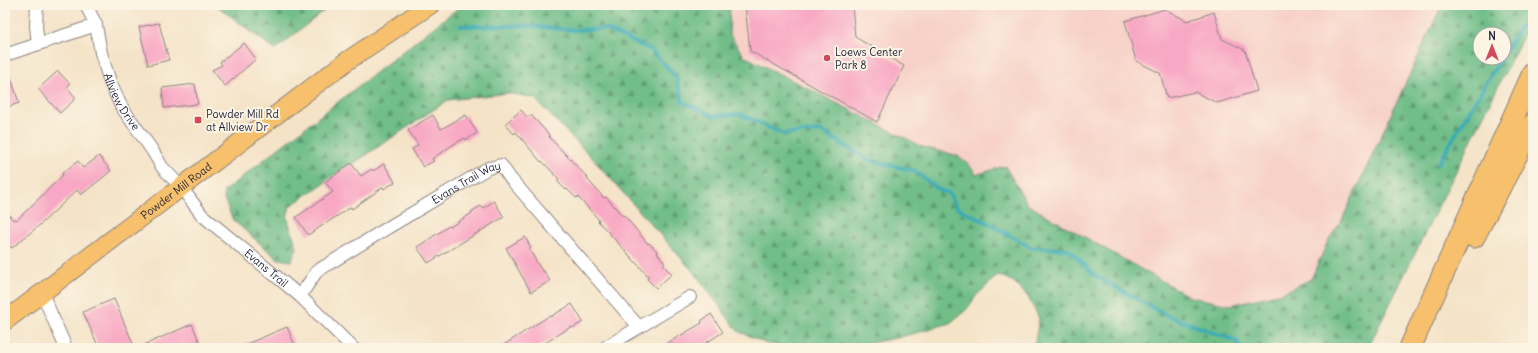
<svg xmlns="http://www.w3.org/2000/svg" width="1538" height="353" viewBox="0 0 1538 353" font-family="Delius,sans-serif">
<defs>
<pattern id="forest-firs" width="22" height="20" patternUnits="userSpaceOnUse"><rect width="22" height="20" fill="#71be89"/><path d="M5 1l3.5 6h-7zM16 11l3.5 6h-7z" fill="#5c9a71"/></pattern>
</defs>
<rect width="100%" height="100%" fill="#fcf5e5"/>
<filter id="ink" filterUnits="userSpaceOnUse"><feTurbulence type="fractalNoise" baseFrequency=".025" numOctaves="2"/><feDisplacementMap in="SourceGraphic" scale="8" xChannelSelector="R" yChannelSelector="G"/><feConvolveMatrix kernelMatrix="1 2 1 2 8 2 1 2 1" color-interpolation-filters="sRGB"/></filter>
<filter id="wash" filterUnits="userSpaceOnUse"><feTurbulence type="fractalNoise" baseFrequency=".012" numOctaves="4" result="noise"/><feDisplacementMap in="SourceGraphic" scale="16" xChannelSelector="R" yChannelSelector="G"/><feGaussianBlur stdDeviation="0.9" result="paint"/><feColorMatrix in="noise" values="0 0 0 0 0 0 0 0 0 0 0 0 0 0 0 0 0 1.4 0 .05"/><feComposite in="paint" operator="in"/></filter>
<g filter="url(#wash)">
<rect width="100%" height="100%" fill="#f4e3c7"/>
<!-- built -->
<polygon fill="#f7d1c8" points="693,5 1457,5 1297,348 633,107"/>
<!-- forest -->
<g fill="url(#forest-firs)" stroke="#4a7062" fill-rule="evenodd">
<polygon points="216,5 331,5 275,50"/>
<path d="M462,5H730L729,34L744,56L923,147L959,156L974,170L975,175L1005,166L1028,205L1190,297L1230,305L1282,293L1311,279L1329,239L1341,222L1442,5H1533V16L1368,348H1034L1039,318L1028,297L1014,282L998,275L976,296L967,309L950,323L901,337L845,348H807L767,344L738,331L697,276L594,160L534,98L508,93L448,100L290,206L287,217L297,248L291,261L278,259L233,220L224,199V191ZM1480,34H1504V58H1480Z"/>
</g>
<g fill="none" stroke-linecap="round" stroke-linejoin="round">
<!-- stream -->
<g stroke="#39abb4" stroke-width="4">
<polyline points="461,26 527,26 572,30 606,29 651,50 676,77 683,102 714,116 740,114 783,134 821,131 868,160 915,171 939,190 949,193 957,208 984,221 1032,248 1068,249 1097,277 1168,316 1237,341 1241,348"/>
<polyline points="1504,54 1527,16 1531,5"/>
<polyline points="1438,164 1501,58"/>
</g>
</g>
<g id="blocks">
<!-- building -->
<g fill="#f8a8c4">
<polygon points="745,5 852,5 855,37 904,66 877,122 750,51"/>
<polygon points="1165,9 1187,21 1214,12 1222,39 1245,50 1257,91 1217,103 1195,92 1167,98 1160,73 1136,61 1125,21"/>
<polygon points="159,23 169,60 148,65 139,27"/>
<polygon points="244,43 256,59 225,86 212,70 222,65 220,62"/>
<polygon points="7,65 19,103 5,108 5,66"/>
<polygon points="58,71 70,84 67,87 76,98 60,113 38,89"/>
<polygon points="195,84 198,104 164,108 162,88"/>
<polygon points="521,110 527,117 531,115 550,136 549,137 588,178 587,179 604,198 606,197 623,216 624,215 648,244 649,243 658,252 657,253 665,263 663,265 672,274 656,288 647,279 649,277 598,221 599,220 578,197 576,198 567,189 566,190 557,181 559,179 542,161 541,162 516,132 514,134 505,124"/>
<polygon points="433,115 441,129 466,115 477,133 466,140 465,138 454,144 432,159 434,161 423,167 412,149 418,145 408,130"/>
<polygon points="99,156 111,171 81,195 77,190 41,224 12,248 10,246 5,251 5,210 13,220 15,219 17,220 63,175 62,173 78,161 83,168"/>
<polygon points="351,163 361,176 372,169 373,171 384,164 395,182 384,189 383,187 352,209 351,207 308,235 296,217 333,192 325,182"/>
<polygon points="494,201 504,217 428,263 417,247 449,226 450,227 472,213 471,212 481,206 483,208"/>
<polygon points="525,237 531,248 529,249 542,271 543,270 550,281 531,292 506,248"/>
<polygon points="114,299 135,348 99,348 83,312"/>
<polygon points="572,304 583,322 572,328 571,327 537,348 499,348 549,316 550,317"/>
<polygon points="711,314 723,332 698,348 659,348 702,323 701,321"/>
<polygon points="192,324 202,348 137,348"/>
<polygon points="287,327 296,348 237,348"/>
</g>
</g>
</g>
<g filter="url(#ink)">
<use href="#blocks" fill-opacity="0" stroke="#8b8281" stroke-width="1"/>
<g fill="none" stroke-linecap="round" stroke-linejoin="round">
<!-- street casing -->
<g stroke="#8b8281" stroke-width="14">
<g id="street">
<polyline points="37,5 36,26 38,44"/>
<path id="s1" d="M86,5L96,25L101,53L110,82L121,106L152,150L162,167L181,187L202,215L300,296L353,348"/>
<polyline points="5,55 96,25"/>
<polyline points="42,293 66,348"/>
<path id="s2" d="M300,296L317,271L389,227L488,168L501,165L510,178L639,327"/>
<polyline points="604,348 690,297"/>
</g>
</g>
<!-- primary casing -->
<g stroke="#8b8281" stroke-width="20">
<g id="primary">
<path id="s3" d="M5,321L347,61L430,5"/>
</g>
</g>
<!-- highway casing -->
<g stroke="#8b8281" stroke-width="23">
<g id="highway">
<polyline points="1474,237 1533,124"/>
<polyline points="1410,348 1533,73"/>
</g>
</g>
<!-- street -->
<use href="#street" stroke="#fff" stroke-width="12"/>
<!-- primary -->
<use href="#primary" stroke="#f7c06c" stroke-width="18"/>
<!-- highway -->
<use href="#highway" stroke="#f7c06c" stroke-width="21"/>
</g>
</g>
<!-- markers -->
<g fill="#d1495b" stroke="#fcf5e5" stroke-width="1.5">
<circle cx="827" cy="58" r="4"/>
<rect x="194" y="116" width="8" height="8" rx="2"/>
</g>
<g text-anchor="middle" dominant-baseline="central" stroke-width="4" stroke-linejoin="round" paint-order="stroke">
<!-- poi labels -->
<g font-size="11" fill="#22223b" stroke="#fcf5e5" text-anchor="start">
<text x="835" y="52">Loews Center<tspan x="835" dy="13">Park 8</tspan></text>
<text x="206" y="114">Powder Mill Rd<tspan x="206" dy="13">at Allview Dr</tspan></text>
</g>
<!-- street labels -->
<g font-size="11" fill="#22223b" stroke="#fcf5e5">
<text stroke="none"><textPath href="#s1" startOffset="104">Allview Drive</textPath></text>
<text stroke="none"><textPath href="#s2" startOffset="204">Evans Trail Way</textPath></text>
<text stroke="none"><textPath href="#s3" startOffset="215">Powder Mill Road</textPath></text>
<text stroke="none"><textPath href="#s1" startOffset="327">Evans Trail</textPath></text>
</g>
</g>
<!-- margin -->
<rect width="1538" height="353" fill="none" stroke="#fcf5e5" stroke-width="20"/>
<!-- north arrow -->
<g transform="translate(1492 46)"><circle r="19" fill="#fcf5e5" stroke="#a5a1a1"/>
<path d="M0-3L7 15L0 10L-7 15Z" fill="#d1495b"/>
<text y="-6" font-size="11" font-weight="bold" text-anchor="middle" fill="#22223b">N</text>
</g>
</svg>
